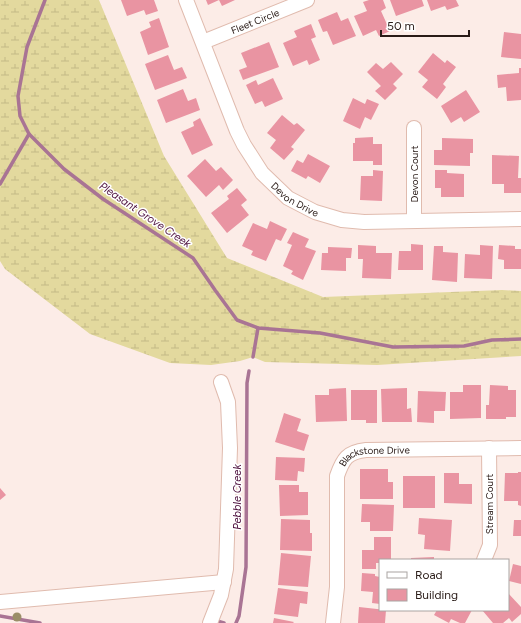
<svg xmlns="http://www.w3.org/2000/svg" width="521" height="623" viewBox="0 0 521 623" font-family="Figtree,sans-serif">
<defs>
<pattern id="wetland-marsh" width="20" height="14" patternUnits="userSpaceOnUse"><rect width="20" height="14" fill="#e3d99e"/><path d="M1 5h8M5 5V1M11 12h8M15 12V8" fill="none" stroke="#c3ba87"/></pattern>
</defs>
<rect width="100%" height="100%" fill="#fcece7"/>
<!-- wetland -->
<polygon fill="url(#wetland-marsh)" points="0,0 99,0 164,156 227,258 323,297 502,290 521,291 521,356 377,365 265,362 253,357 240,361 211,365 170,363 90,334 5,269 0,261"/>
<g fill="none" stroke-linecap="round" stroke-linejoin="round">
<!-- stream -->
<g stroke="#a97494" stroke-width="3.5">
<polyline points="45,0 27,47 18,96 20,116 29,134 64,169 103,199 193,258 215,290 237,320 258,328 320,333 393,347 464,346 492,340 521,339"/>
<polyline points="0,184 29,134"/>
<polyline points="253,357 258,328"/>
<polyline points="0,616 40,623"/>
<polyline points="217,621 224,623"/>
<polyline points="236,623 239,616 246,567 247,383 249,371"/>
</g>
</g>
<!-- building -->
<g fill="#e994a2">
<polygon points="121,0 154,0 158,11 146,15 144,10 127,16"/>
<polygon points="206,0 235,0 222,6 219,0 208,5"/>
<polygon points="369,0 383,0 386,8 381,11 390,31 379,36 376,30 363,36 354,16 367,11 363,2"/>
<polygon points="390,0 422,0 424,6 396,16"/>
<polygon points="427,0 456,0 459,6 447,10 445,6 431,11"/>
<polygon points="337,12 341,21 348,18 356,36 333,45 327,31 323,32 318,20"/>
<polygon points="159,18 169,47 148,55 140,32 151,27 149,22"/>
<polygon points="311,24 316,37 311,39 320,60 309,65 307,60 293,66 283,43 297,37 294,31"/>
<polygon points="504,32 521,34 521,59 501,57"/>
<polygon points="269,42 279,67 243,80 239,70 247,67 241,53"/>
<polygon points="433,53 445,63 447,60 456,67 443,84 446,87 437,99 422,87 428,80 418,72"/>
<polygon points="168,55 174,70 182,67 187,78 155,90 145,64"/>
<polygon points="391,62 403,74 393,84 397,88 385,100 375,91 381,86 367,72 376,63 383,69"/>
<polygon points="519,68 521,68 521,100 507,101 506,87 498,88 497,75 519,73"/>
<polygon points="273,78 283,99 265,107 262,101 255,104 246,85 256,80 258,85"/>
<polygon points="183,89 188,101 196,98 200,110 166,123 157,100"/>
<polygon points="466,90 480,112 464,122 461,117 451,123 441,106"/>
<polygon points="353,98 365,104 367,99 379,104 371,120 365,117 360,129 343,121"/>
<polygon points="282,115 294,125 297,123 305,130 291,147 294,149 284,160 270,148 276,140 267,133"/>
<polygon points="200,118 213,145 192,155 181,132 194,126 193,122"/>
<polygon points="373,137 373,144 382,144 382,165 373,165 373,161 353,161 353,143 355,143 355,138"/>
<polygon points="442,138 473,139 473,153 470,153 470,166 434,165 434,150 442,150"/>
<polygon points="308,154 330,166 320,183 308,176 306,179 291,171 297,160 303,163"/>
<polygon points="492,155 519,156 518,178 521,178 521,193 504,193 504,184 492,184"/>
<polygon points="205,159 216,171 221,167 233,180 223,190 219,185 206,197 187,176"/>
<polygon points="373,170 383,171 382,201 360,200 361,176 373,176"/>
<polygon points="435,170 447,170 447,173 464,174 464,197 441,197 441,188 435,188"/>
<polygon points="237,188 247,200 241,205 249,215 227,233 211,213 229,199 227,196"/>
<polygon points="270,221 287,229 281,241 276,239 266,261 251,255 253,251 242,246 253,223 267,229"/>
<polygon points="293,232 309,239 305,247 316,251 303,280 291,274 293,271 283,266 292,245 287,243"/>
<polygon points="411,244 423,245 423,270 398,270 399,251 411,251"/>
<polygon points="358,245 376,246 376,253 392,253 391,279 362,278 363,259 358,259"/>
<polygon points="480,245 493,246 492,279 464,278 465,254 480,255"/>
<polygon points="499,245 515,246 515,249 521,249 521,269 504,269 504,260 498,259"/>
<polygon points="434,246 443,246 443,252 458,253 457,282 432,280"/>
<polygon points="328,247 352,248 351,258 346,258 346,271 321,270 322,253 328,253"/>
<polygon points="463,385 481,385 481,418 450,419 450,392 463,392"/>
<polygon points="490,385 508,386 508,390 516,390 516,417 506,417 506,419 486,419 486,405 489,405"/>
<polygon points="346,388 347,421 316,422 315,395 329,395 329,389"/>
<polygon points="407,388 407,409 411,408 412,422 382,422 381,389"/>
<polygon points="351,390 377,390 377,423 366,423 366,420 351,420"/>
<polygon points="418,391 446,392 445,411 434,411 434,423 417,422"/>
<polygon points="284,413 301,419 297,431 309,435 304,451 275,442"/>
<polygon points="276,457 305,458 304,472 298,471 297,481 275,480"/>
<polygon points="360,469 388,469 388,482 393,482 393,499 360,499"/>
<polygon points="518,472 521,472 521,506 518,505 518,501 504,501 505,473 518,473"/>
<polygon points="444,473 459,473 459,484 472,484 472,504 444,503"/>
<rect x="403" y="476" width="32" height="32"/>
<polygon points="279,485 299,485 299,492 308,492 308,515 280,516"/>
<polygon points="0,488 6,495 0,500"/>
<polygon points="362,504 394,505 393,531 370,531 370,522 361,522"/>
<polygon points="419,518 452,520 450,551 424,549 425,535 418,534"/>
<polygon points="281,519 310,520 310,533 312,533 312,551 280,550"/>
<polygon points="514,520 521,520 521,536 513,536"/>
<polygon points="374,537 391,537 391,560 380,560 380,563 376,563 376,569 362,569 362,550 374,550"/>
<polygon points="281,553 311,556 308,587 278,585"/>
<polygon points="434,557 434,560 411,560 411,558"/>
<polygon points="513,564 521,566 521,584 509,581"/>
<polygon points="362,573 375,574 375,576 380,577 380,604 372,603 373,592 361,591"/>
<polygon points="278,588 308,592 307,604 300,603 298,617 274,614"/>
<polygon points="508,593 521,607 521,614 512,622 509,618 503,623 493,623 482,610 508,610"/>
<polygon points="359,607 386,610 385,623 358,623"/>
<polygon points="437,610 472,610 465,623 460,623 451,619 449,623 434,615"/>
<polygon points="274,618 294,622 293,623 273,623"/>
</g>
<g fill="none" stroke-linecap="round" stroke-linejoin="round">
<!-- minor casing -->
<g stroke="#e0bbae" stroke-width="16">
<g id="minor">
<path id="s1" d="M186,0L237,131L244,145L262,173L288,198L315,212L342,220L364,222L521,219"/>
<path id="s2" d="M203,42L307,0"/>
<polyline points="414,128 414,220"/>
<polyline points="484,560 490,545 489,448"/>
<polyline points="0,602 224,582"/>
<polyline points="210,623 221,595 226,569 230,448 228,402 221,382"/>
<path id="s3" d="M333,623L337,587V476C343,459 347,452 366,450L521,448"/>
</g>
</g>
<!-- minor -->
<use href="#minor" stroke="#fff" stroke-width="14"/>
</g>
<!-- trees -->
<circle fill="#9b8e68" cx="17" cy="617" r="4.5"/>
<g text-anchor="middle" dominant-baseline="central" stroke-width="3" stroke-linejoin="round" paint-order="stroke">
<!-- street labels -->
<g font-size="10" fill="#291b17" stroke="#fff">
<text stroke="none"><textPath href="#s2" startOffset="56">Fleet Circle</textPath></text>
<text transform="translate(414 174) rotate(-90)">Devon Court</text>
<text stroke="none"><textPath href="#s1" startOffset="232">Devon Drive</textPath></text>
<text stroke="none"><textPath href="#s3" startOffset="196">Blackstone Drive</textPath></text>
<text transform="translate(489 504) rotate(-90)">Stream Court</text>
</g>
<!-- water labels -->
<g font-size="11" font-style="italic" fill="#4c0f3d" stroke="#fff">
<text transform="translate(145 215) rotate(34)">Pleasant Grove Creek</text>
<text transform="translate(237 497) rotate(-90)">Pebble Creek</text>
</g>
</g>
<!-- legend -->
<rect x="379" y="559" width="130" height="52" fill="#ffffff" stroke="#a9a4a2"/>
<rect x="387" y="572" width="20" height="6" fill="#ffffff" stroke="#a9a4a2"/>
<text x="415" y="579" font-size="12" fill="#291b17">Road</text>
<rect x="387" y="589" width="20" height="12" fill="#e994a2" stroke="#a9a4a2"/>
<text x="415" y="599" font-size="12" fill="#291b17">Building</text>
<!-- scale -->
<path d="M381 30v6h88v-6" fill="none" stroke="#291b17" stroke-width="2"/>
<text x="387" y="30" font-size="12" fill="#291b17" stroke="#ffffff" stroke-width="3" paint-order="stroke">50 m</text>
</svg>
